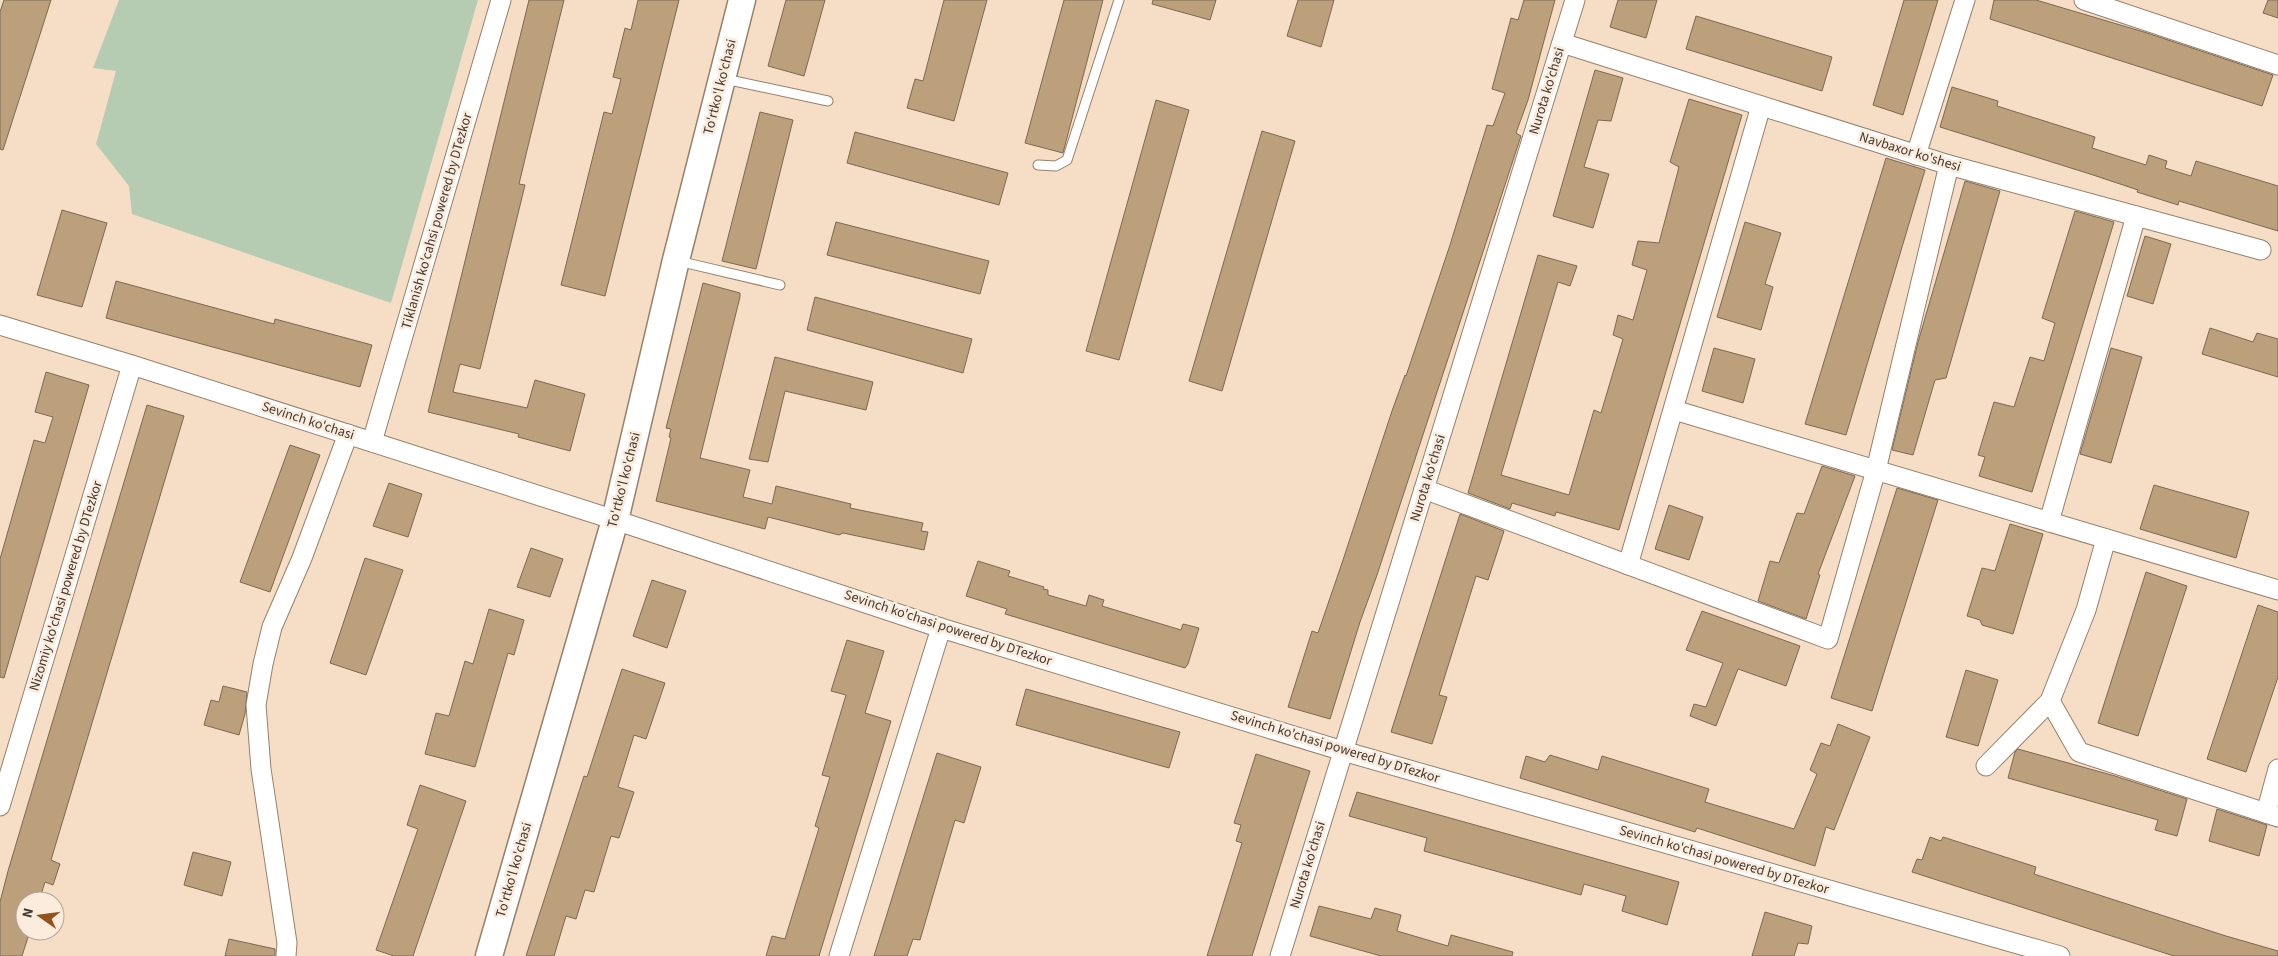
<svg xmlns="http://www.w3.org/2000/svg" width="2278" height="956" viewBox="0 0 2278 956" font-family="'Source Sans 3',sans-serif">
<rect width="100%" height="100%" fill="#f6ddc5"/>
<!-- green -->
<polygon fill="#b6ccb2" points="119,0 478,0 391,303 132,214 129,186 96,144 116,71 93,68"/>
<!-- building -->
<g fill="#bca07b" stroke="#7c6952">
<polygon points="4,0 51,0 3,150 0,149 0,12"/>
<polygon points="529,0 564,0 529,142 519,184 525,185 480,369 460,364 453,392 527,408 535,380 585,394 570,451 518,437 519,434 428,412"/>
<polygon points="638,0 679,0 605,296 561,285 604,112 612,114 621,79 613,77 625,28 631,30"/>
<polygon points="786,0 825,0 804,76 768,66"/>
<polygon points="944,0 987,0 954,121 907,108 915,79 923,81"/>
<polygon points="1064,0 1103,0 1063,153 1025,143"/>
<polygon points="1153,0 1216,0 1210,20 1152,4"/>
<polygon points="1298,0 1334,0 1321,47 1287,36"/>
<polygon points="1524,0 1555,0 1528,100 1516,133 1521,136 1377,575 1360,622 1330,719 1288,707 1312,631 1318,633 1342,563 1392,411 1405,375 1406,376 1450,245 1487,125 1493,126 1505,93 1492,89 1511,18 1518,20"/>
<polygon points="1618,0 1657,0 1646,38 1610,27"/>
<polygon points="1904,0 1938,0 1903,115 1873,105"/>
<polygon points="1994,0 2036,0 2144,32 2273,75 2262,106 1990,19"/>
<polygon points="2268,0 2278,0 2278,18 2263,13"/>
<polygon points="1696,16 1832,57 1822,91 1686,49"/>
<polygon points="1595,70 1623,78 1611,121 1598,120 1584,167 1609,174 1593,228 1553,216"/>
<polygon points="1952,87 1998,101 1997,106 2095,137 2092,148 2146,165 2149,155 2167,161 2165,168 2191,176 2196,161 2278,186 2278,231 2179,201 2178,205 2137,192 2138,190 2090,174 1940,127"/>
<polygon points="1689,99 1742,115 1619,530 1556,512 1555,516 1512,503 1510,509 1468,493 1538,255 1577,266 1570,286 1558,282 1501,475 1569,495 1594,410 1601,413 1623,339 1613,335 1618,315 1633,320 1647,270 1632,265 1638,241 1659,243 1679,167 1670,162"/>
<polygon points="1156,100 1189,110 1119,360 1086,351"/>
<polygon points="760,112 793,120 756,269 722,261"/>
<polygon points="1262,131 1295,141 1222,391 1189,381"/>
<polygon points="855,132 1008,173 999,205 847,163"/>
<polygon points="1886,158 1925,170 1846,435 1805,424"/>
<polygon points="1965,181 2000,191 1946,378 1935,380 1913,455 1892,450 1918,342"/>
<polygon points="62,210 107,223 82,307 37,295"/>
<polygon points="2075,211 2114,222 2032,492 1979,476 1985,457 1978,455 1994,402 2014,407 2030,357 2044,361 2055,323 2042,318"/>
<polygon points="836,222 989,261 980,294 827,255"/>
<polygon points="1745,222 1781,233 1765,284 1773,287 1761,330 1717,317"/>
<polygon points="2145,236 2171,244 2153,304 2127,296"/>
<polygon points="116,281 274,324 275,319 372,345 360,387 106,318"/>
<polygon points="703,283 740,293 740,297 700,458 750,470 743,497 772,504 776,486 851,504 850,508 923,523 921,531 928,532 924,550 843,533 839,535 768,517 765,529 656,501 671,438 669,437 671,429 666,428"/>
<polygon points="815,297 972,339 963,373 807,330"/>
<polygon points="2210,328 2253,342 2257,333 2278,339 2278,377 2202,354"/>
<polygon points="1714,348 1755,359 1743,403 1702,391"/>
<polygon points="2111,348 2142,357 2111,463 2080,454"/>
<polygon points="775,357 873,382 866,410 785,391 768,462 749,459"/>
<polygon points="46,372 89,385 4,678 0,677 0,559 34,440 45,443 53,417 35,412"/>
<polygon points="147,405 184,416 51,860 60,864 53,885 45,882 39,901 25,901 25,931 30,931 22,956 0,956 0,902 8,871"/>
<polygon points="290,445 320,455 270,592 240,582"/>
<polygon points="1822,466 1855,476 1818,574 1820,575 1806,619 1758,601 1770,561 1779,563 1797,513 1804,514"/>
<polygon points="389,483 422,494 408,537 373,526"/>
<polygon points="2154,485 2249,512 2236,558 2140,529"/>
<polygon points="1897,488 1938,500 1872,711 1831,698"/>
<polygon points="1669,505 1703,517 1689,560 1655,549"/>
<polygon points="1460,514 1504,531 1488,580 1476,576 1439,695 1447,697 1432,744 1391,732"/>
<polygon points="2010,524 2043,534 2013,634 1982,625 1980,620 1967,616 1982,568 1995,571"/>
<polygon points="531,548 563,559 550,597 517,587"/>
<polygon points="365,558 403,570 366,675 330,663"/>
<polygon points="978,561 1010,571 1008,576 1044,587 1043,589 1048,590 1048,595 1086,606 1089,595 1104,600 1102,606 1181,630 1183,624 1199,628 1188,664 1185,668 1005,614 1007,609 966,596"/>
<polygon points="2146,572 2187,586 2138,736 2098,723"/>
<polygon points="652,580 686,591 667,648 633,636"/>
<polygon points="2258,605 2278,612 2278,677 2246,772 2207,759"/>
<polygon points="489,609 524,620 514,655 508,653 475,767 425,754 436,713 449,716 465,661 473,664"/>
<polygon points="1702,611 1800,646 1786,686 1738,669 1716,726 1690,716 1694,704 1706,707 1723,663 1686,650"/>
<polygon points="847,640 884,651 865,713 891,721 819,956 766,956 772,936 785,939 819,828 815,826 830,777 822,775 846,695 831,691"/>
<polygon points="622,669 665,683 646,739 634,735 618,787 634,792 619,838 611,836 594,892 585,890 576,919 566,916 554,956 526,956 584,776 587,777"/>
<polygon points="1966,670 1998,680 1978,746 1946,737"/>
<polygon points="223,686 247,692 245,714 239,735 204,725 211,700 219,702"/>
<polygon points="1026,689 1180,732 1169,768 1016,725"/>
<polygon points="1838,724 1870,737 1834,830 1826,827 1815,866 1697,828 1695,832 1520,778 1526,756 1545,762 1550,755 1598,770 1602,756 1709,789 1705,802 1794,829 1817,774 1810,770 1821,743 1830,746"/>
<polygon points="2018,749 2115,776 2187,799 2177,836 2155,830 2158,820 2008,778 2015,752"/>
<polygon points="937,753 981,767 964,823 955,820 920,940 913,939 907,956 874,956"/>
<polygon points="1256,754 1310,771 1252,956 1207,956 1242,843 1236,841 1241,825 1234,823"/>
<polygon points="420,785 466,801 413,956 394,956 376,950 418,829 407,825"/>
<polygon points="1357,792 1679,882 1667,925 1622,911 1626,896 1584,884 1581,895 1424,851 1427,838 1349,816"/>
<polygon points="2217,809 2267,825 2259,856 2209,841"/>
<polygon points="1930,837 1941,841 1943,837 2036,867 2034,874 2226,936 2278,951 2278,956 2174,956 1912,872 1917,859 1922,860"/>
<polygon points="193,852 231,862 222,896 184,885"/>
<polygon points="1319,906 1371,919 1375,908 1401,915 1397,931 1448,946 1451,935 1513,952 1512,956 1381,956 1310,936"/>
<polygon points="1765,912 1812,926 1808,944 1798,943 1794,956 1752,956"/>
<polygon points="229,939 275,949 275,956 225,956"/>
</g>
<g fill="none" stroke-linecap="round" stroke-linejoin="round">
<!-- lane casing -->
<g stroke="#97806a" stroke-width="11">
<g id="lane">
<polyline points="725,79 828,101"/>
<polyline points="1038,165 1056,166 1067,160 1119,0"/>
<polyline points="678,261 780,285"/>
</g>
</g>
<!-- street casing -->
<g stroke="#97806a" stroke-width="21">
<g id="street">
<polyline points="2084,0 2278,65"/>
<polyline points="1562,43 1949,165 2261,250"/>
<polyline points="1916,155 1965,0"/>
<polyline points="0,325 132,365 615,520 941,628 1343,751 2060,956"/>
<polyline points="1674,410 2278,590"/>
<polyline points="372,442 501,0"/>
<polyline points="1424,489 1828,639 1876,470 1949,165"/>
<polyline points="2049,522 2136,216"/>
<polyline points="1628,565 1761,106"/>
<polyline points="2050,701 2079,752 2278,817"/>
<polyline points="1986,766 2050,701 2086,610 2106,539"/>
<polyline points="0,806 132,365"/>
<polyline points="2266,813 2278,769"/>
<polyline points="286,956 287,943 261,769 256,705 263,664 272,627 302,558 348,434"/>
<polyline points="839,956 941,628"/>
<polyline points="1280,956 1575,0"/>
</g>
</g>
<!-- secondary casing -->
<g stroke="#97806a" stroke-width="29">
<polyline id="secondary" points="489,956 615,520 676,260 742,0"/>
</g>
<!-- lane -->
<use href="#lane" stroke="#fff" stroke-width="9"/>
<!-- street -->
<use href="#street" stroke="#fff" stroke-width="19"/>
<!-- secondary -->
<use href="#secondary" stroke="#fff" stroke-width="26"/>
</g>
<g text-anchor="middle" dominant-baseline="central" stroke-width="5" stroke-linejoin="round" paint-order="stroke">
<!-- street labels -->
<g font-size="14" fill="#443a31" stroke="#fcecde">
<text transform="translate(720 87) rotate(-76)">To'rtko'l ko'chasi</text>
<text transform="translate(1547 91) rotate(-73)">Nurota ko'chasi</text>
<text transform="translate(1910 152) rotate(17)">Navbaxor ko'shesi</text>
<text transform="translate(437 221) rotate(-74)">Tiklanish ko'cahsi powered by DTezkor</text>
<text transform="translate(308 421) rotate(18)">Sevinch ko'chasi</text>
<text transform="translate(1428 478) rotate(-73)">Nurota ko'chasi</text>
<text transform="translate(624 480) rotate(-76)">To'rtko'l ko'chasi</text>
<text transform="translate(66 586) rotate(-73)">Nizomiy ko'chasi powered by DTezkor</text>
<text transform="translate(948 628) rotate(18)">Sevinch ko'chasi powered by DTezkor</text>
<text transform="translate(1335 747) rotate(17)">Sevinch ko'chasi powered by DTezkor</text>
<text transform="translate(1724 860) rotate(16)">Sevinch ko'chasi powered by DTezkor</text>
<text transform="translate(1308 865) rotate(-73)">Nurota ko'chasi</text>
<text transform="translate(514 870) rotate(-74)">To'rtko'l ko'chasi</text>
</g>
</g>
<!-- north arrow -->
<g transform="translate(40 916) rotate(284)"><circle r="24" fill="#fcecde" stroke="#b2a599"/>
<path d="M0-4L9 19L0 12L-9 19Z" fill="#93531d"/>
<text y="-8" font-size="14" font-weight="bold" text-anchor="middle" fill="#443a31">N</text>
</g>
</svg>
